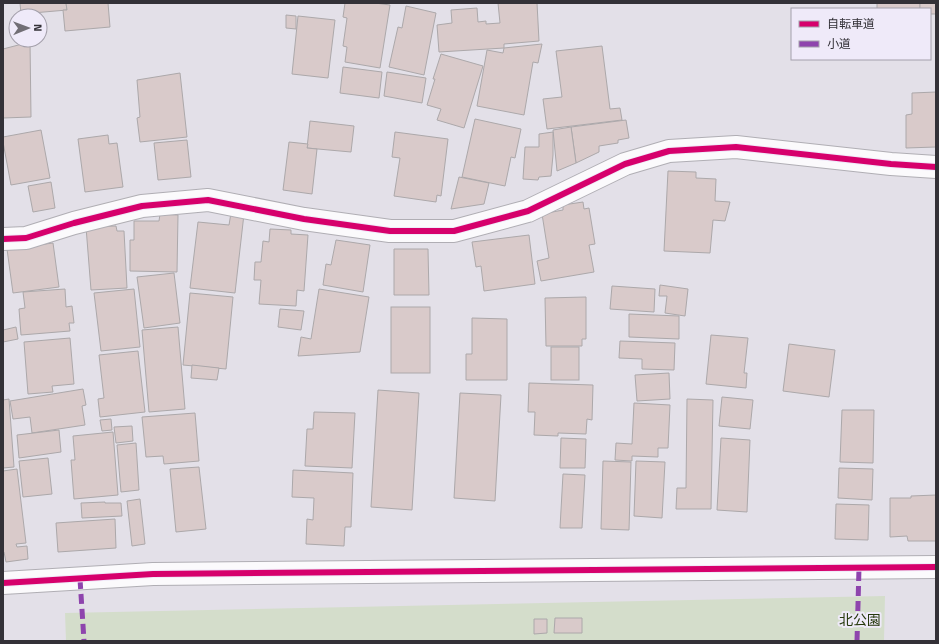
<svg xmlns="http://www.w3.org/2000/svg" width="939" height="644" viewBox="0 0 939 644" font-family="'Titillium Web','Noto Sans JP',sans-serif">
<rect width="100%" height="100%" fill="#e3e0e8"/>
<!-- green -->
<polygon fill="#d4ddcb" points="885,596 884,641 66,641 65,613"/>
<!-- building -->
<g fill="#d9caca" stroke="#aca8aa">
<polygon points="20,3 66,3 67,10 21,14"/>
<polygon points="66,3 108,3 110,27 65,31 63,10 67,10"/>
<polygon points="345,3 375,3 390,5 380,68 345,62 347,47 343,46 347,18 343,17"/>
<polygon points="498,3 537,3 539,41 504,44 504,48 439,52 437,25 452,23 451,10 477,8 478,22 486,21 486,24 500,23"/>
<rect x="877" y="3" width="43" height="6"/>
<polygon points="920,3 936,3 936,14 930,14 930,9 920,9"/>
<polygon points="406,6 436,13 424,75 389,67 398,27 402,28"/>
<polygon points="286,15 296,16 296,29 286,28"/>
<polygon points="298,16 335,20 328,78 292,74"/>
<polygon points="30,42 31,117 3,118 3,49"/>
<polygon points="542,44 538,63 533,62 524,115 477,106 487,50 503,53 504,48"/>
<polygon points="602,46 610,109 620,108 622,120 547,129 543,99 562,97 556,51"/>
<polygon points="441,54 483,66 464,128 437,120 441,109 427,105 435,79 433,79"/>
<polygon points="343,67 382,72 379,98 340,93"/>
<polygon points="387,72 426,78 422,103 384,96"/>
<polygon points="180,73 187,137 140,142 137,118 140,117 137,80"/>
<polygon points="936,92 936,147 906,148 906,115 912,114 912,93"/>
<polygon points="475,119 521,129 515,158 511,157 505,186 462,177"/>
<polygon points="626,120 629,138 618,140 618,143 599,146 599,152 576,163 571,127"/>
<polygon points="310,121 354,126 351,152 307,148"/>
<polygon points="571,127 576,163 557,171 553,130"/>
<polygon points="41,130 50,178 11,185 3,142 3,137"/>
<polygon points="395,132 448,139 441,196 437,195 436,202 394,196 400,158 392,157"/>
<polygon points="553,132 553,155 551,176 539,177 538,180 523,179 525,147 539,147 539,134"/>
<polygon points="108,135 109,144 117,143 123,187 85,192 78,139"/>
<polygon points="187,140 191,177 158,180 154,143"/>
<polygon points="289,142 308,144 307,148 317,149 312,194 283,190"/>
<polygon points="668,171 696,172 696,178 716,179 715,201 730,202 725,221 713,220 710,253 664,251"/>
<polygon points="459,177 489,183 484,204 451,209"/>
<polygon points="51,182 55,208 33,212 28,186"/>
<polygon points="583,202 584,209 589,208 595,244 589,245 594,272 541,281 537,261 549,258 542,214 563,210 563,205"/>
<polygon points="231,213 244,214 235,293 190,288 198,222 229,225"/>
<polygon points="160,214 178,215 177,272 130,271 130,240 134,240 134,221 159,221"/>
<polygon points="116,226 117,231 124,231 127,288 91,290 86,227"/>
<polygon points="270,229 291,230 291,234 308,235 304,291 297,290 296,306 259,304 261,280 254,280 255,262 261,262 263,241 269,242"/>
<polygon points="529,235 535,284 484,291 481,266 476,267 472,242"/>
<polygon points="336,240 370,245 363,292 323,285 326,264 331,265"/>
<polygon points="53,243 59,287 13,293 7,249"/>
<polygon points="394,249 428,249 429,295 394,295"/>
<polygon points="174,273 180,323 144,328 137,277"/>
<polygon points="660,285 688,289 685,316 665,313 667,296 659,296"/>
<polygon points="612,286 655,289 654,312 610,309"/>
<polygon points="65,289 66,307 72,306 74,323 69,323 70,331 21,335 19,309 25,308 23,292"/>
<polygon points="134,289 140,347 101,351 94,293"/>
<polygon points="319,289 369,297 360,352 298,356 301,337 311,339"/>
<polygon points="190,293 233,297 226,369 183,365"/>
<polygon points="586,297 586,339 582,339 582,346 546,346 545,298"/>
<rect x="391" y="307" width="39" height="66"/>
<polygon points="280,309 304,311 301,330 278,327"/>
<polygon points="629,314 679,316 679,339 629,337"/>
<polygon points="472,318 507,319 507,380 466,380 466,354 472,354"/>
<polygon points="16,327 18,339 3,342 3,330"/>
<polygon points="178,327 185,409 149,412 142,330"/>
<polygon points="711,335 748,338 744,373 747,373 746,388 706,384"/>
<polygon points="70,338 74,384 52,386 53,392 28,394 24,342"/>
<polygon points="620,341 675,343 674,370 642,369 642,359 619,358"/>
<polygon points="789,344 835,350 829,397 783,391"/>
<rect x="551" y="347" width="28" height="33"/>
<polygon points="138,351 145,412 100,417 98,399 104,398 99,355"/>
<polygon points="192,365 219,368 217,380 191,378"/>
<polygon points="669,373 670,399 637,401 635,375"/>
<polygon points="529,383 593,385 592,420 587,419 586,434 558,433 558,436 534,435 535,412 528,412"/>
<polygon points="83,389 86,405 82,406 85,425 32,433 30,417 13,419 10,401"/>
<polygon points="378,390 419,393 412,510 371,507"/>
<polygon points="460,393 501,395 495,501 454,498"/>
<polygon points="722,397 753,400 750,429 719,426"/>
<polygon points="9,399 14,467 3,468 3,400"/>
<polygon points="687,399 713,400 711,509 676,509 677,488 686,488"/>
<polygon points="634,403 670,405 668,448 658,448 658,457 632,456 632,461 615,460 616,443 632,444"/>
<polygon points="842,410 874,410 873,463 840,462"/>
<polygon points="314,412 355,413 352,468 305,466 307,429 313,429"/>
<polygon points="195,413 199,461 164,464 163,456 146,457 142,417"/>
<polygon points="111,419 112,430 102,431 100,420"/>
<polygon points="132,426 133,441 116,443 114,427"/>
<polygon points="59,430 61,452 19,458 17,435"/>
<polygon points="113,432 118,495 74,499 71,460 75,460 73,436"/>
<polygon points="561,438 586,439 585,468 560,468"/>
<polygon points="721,438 750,440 747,512 717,510"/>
<polygon points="136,443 139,490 121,492 117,445"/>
<polygon points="48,458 52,494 23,497 19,461"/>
<polygon points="603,461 631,462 629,530 601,529"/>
<polygon points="636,461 665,462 662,518 634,516"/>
<polygon points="199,467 206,529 176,532 170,469"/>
<polygon points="839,468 873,469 872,500 838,498"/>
<polygon points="17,469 26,543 16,544 17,547 27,546 28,559 6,562 4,552 3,552 3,471"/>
<polygon points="293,470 353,473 351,527 345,527 344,546 306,544 307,519 313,520 314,498 292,497"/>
<polygon points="563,474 585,475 582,528 560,528"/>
<polygon points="936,495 936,541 908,541 907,536 890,537 890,498 911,498 911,496"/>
<polygon points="140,499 145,544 132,546 127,501"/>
<polygon points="105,502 105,503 121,503 122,516 82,518 81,503"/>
<polygon points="836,504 869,505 868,540 835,539"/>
<polygon points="115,519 116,548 58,552 56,523"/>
<polygon points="555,618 582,618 582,633 554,633"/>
<polygon points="534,619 547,619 547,633 534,634"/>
</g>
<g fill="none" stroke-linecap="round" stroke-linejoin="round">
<!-- street casing -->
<g stroke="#b0aeb4" stroke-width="24">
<g id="street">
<polyline points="3,239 26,238 74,223 142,206 208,200 304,219 390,231 454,231 528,211 625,164 669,151 736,147 891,164 936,167"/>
<polyline points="3,583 153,574 936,567"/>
</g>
</g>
<!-- street -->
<use href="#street" stroke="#fbfafc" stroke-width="22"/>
<!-- quiet -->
<g stroke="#8e44ad" stroke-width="5" stroke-dasharray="10 5" stroke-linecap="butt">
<polyline points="80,579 84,641"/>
<polyline points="857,641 859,568"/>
</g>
<!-- cycleway casing -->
<g stroke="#efeaf9" stroke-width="8">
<g id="cycleway">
<polyline points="3,239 26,238 74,223 142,206 208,200 304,219 390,231 454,231 528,211 625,164 669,151 736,147 891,164 936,167"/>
<polyline points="3,583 153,574 936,567"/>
</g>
</g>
<!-- cycleway -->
<use href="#cycleway" stroke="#d6006c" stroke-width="6"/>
</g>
<g text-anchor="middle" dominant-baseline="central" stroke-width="4" stroke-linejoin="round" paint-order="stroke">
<!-- park labels -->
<g font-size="14" fill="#27390d" stroke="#efeaf9">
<text x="860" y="619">北公園</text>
</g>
</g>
<!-- border -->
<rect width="939" height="644" fill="none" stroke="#333137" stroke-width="8"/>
<!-- legend -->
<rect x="791" y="8" width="140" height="52" fill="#efeaf9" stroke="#a4a0ab"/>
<rect x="799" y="21" width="20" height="6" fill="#d6006c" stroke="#a4a0ab"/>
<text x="827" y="28" font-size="12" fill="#333137">自転車道</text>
<rect x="799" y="41" width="20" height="6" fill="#8e44ad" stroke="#a4a0ab"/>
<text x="827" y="48" font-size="12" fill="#333137">小道</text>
<!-- north arrow -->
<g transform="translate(28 28) rotate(89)"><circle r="19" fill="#efeaf9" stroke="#a4a0ab"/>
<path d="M0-3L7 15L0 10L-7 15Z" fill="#716e75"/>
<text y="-6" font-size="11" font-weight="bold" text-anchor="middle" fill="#333137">N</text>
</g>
</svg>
